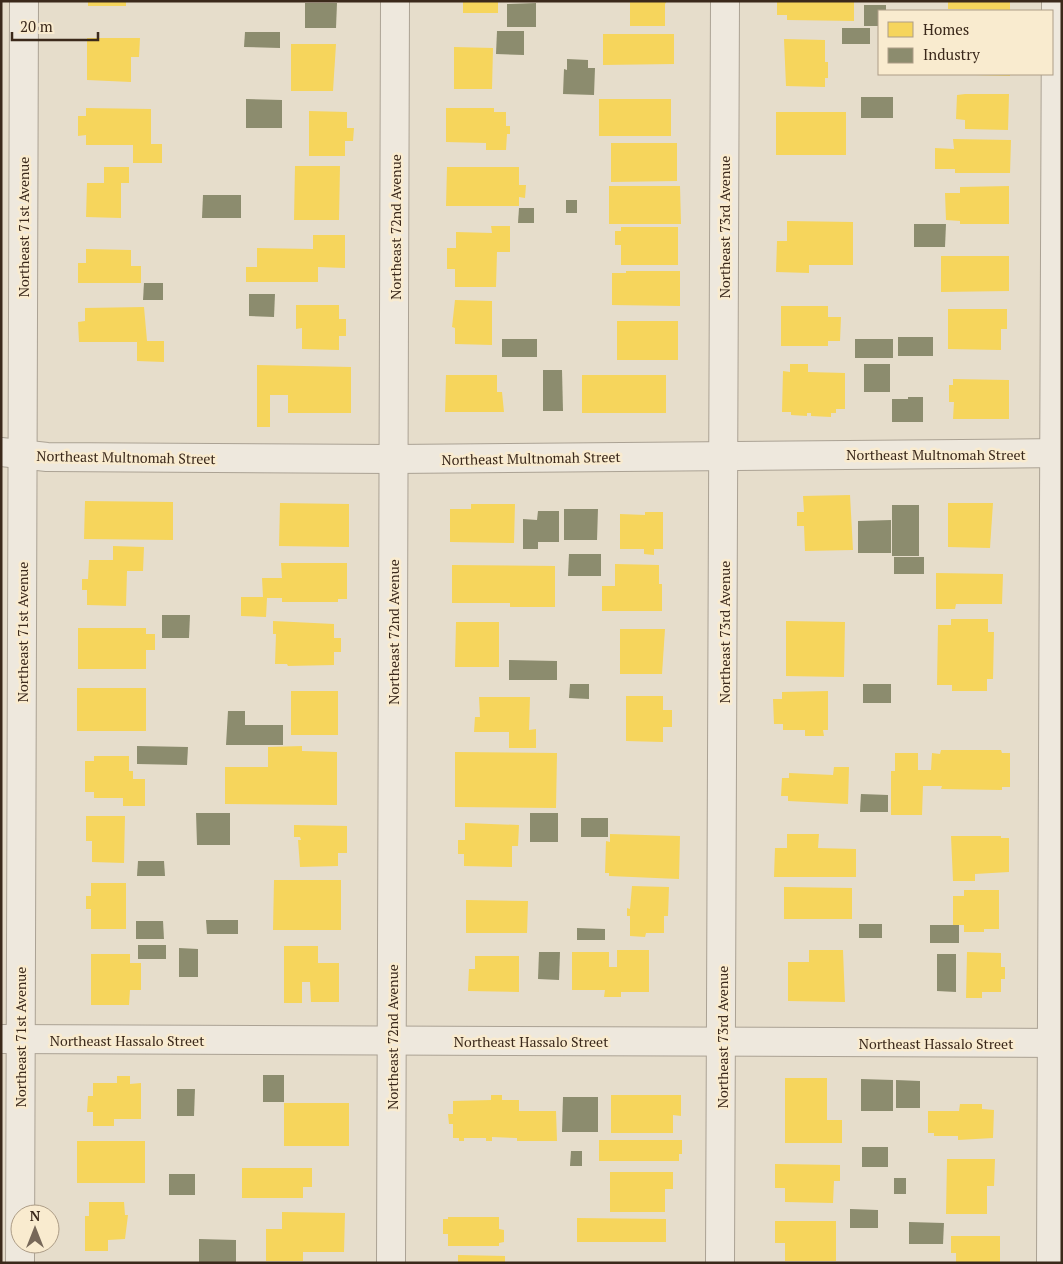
<svg xmlns="http://www.w3.org/2000/svg" width="1063" height="1264" viewBox="0 0 1063 1264" font-family="'PT Serif',serif">
<rect width="100%" height="100%" fill="#e6ddcb"/>
<!-- homes -->
<g fill="#f6d55c">
<rect x="88" y="1" width="38" height="5"/>
<rect x="463" y="1" width="35" height="12"/>
<polygon points="630,1 667,1 665,4 665,26 630,26"/>
<polygon points="777,1 854,1 854,21 787,20 787,15 777,15"/>
<polygon points="948,1 1010,1 1010,10 948,9"/>
<polygon points="603,34 674,34 674,64 603,65"/>
<polygon points="87,38 140,38 139,57 131,57 131,82 87,80"/>
<polygon points="784,39 825,40 825,62 828,62 828,78 825,78 825,87 786,86"/>
<polygon points="291,44 336,44 333,91 291,91"/>
<polygon points="454,47 493,48 492,89 454,89"/>
<polygon points="975,74 1010,74 1010,76 975,75"/>
<polygon points="965,94 1009,94 1008,130 965,129 965,120 956,119 957,95"/>
<rect x="599" y="99" width="72" height="37"/>
<polygon points="86,108 151,109 151,144 162,144 162,163 133,163 133,145 86,145 86,135 78,136 78,116 86,116"/>
<polygon points="446,108 494,108 494,112 506,112 506,126 510,126 510,134 507,134 506,150 486,150 486,143 446,142"/>
<polygon points="309,111 347,112 347,128 354,128 353,141 345,141 345,156 309,156"/>
<rect x="776" y="112" width="70" height="43"/>
<polygon points="953,139 1011,140 1010,173 955,173 955,169 935,169 935,148 954,149"/>
<polygon points="611,143 677,143 677,181 611,182"/>
<polygon points="295,166 340,166 339,220 294,220"/>
<polygon points="104,167 129,167 129,183 121,183 121,218 86,217 87,183 104,183"/>
<polygon points="447,167 519,167 519,185 526,185 525,198 519,197 519,206 446,206"/>
<polygon points="609,186 680,186 681,224 609,224"/>
<polygon points="1009,186 1009,224 960,224 960,221 946,220 945,193 960,193 960,187"/>
<polygon points="787,221 853,222 853,265 809,265 809,273 776,272 777,241 787,241"/>
<polygon points="491,226 510,226 510,252 497,252 496,287 455,287 455,269 447,269 447,248 456,248 456,232 492,233"/>
<polygon points="621,227 678,227 678,265 621,265 621,245 615,245 615,231 621,231"/>
<polygon points="313,235 345,235 345,268 318,267 318,282 246,282 246,267 257,267 257,248 313,249"/>
<polygon points="86,249 131,250 131,266 141,266 141,283 78,283 78,263 86,263"/>
<polygon points="941,256 1009,256 1009,291 941,292"/>
<polygon points="626,271 680,271 680,306 612,305 612,273 626,273"/>
<polygon points="455,300 492,301 492,345 455,344 455,328 452,327"/>
<polygon points="296,305 339,305 339,319 346,319 346,336 339,336 339,350 302,349 302,328 296,329"/>
<polygon points="781,306 828,306 828,317 841,317 840,341 828,341 828,346 781,346"/>
<polygon points="144,307 147,341 164,341 164,362 137,361 137,342 79,342 78,322 85,321 85,308"/>
<polygon points="948,309 1007,309 1007,329 1001,329 1001,350 948,349"/>
<rect x="617" y="321" width="61" height="39"/>
<polygon points="790,364 808,364 808,372 845,373 845,409 836,409 836,413 831,413 831,417 811,416 811,413 807,413 807,416 791,415 791,412 782,412 783,371 790,372"/>
<polygon points="257,365 351,367 351,413 288,413 288,395 270,395 270,427 257,427"/>
<polygon points="446,375 497,375 497,392 502,392 504,412 445,412"/>
<rect x="582" y="375" width="84" height="38"/>
<polygon points="953,379 1009,380 1009,419 953,419 954,402 949,402 949,385 953,385"/>
<polygon points="850,495 853,550 805,551 804,526 797,526 797,512 804,512 803,496"/>
<polygon points="85,501 173,502 173,540 84,539"/>
<polygon points="280,503 349,504 349,547 279,546"/>
<polygon points="948,503 993,503 990,548 948,547"/>
<polygon points="471,504 515,504 514,543 450,542 450,509 471,509"/>
<polygon points="645,512 663,512 663,549 654,549 654,555 644,554 644,549 620,549 620,514 645,515"/>
<polygon points="113,546 144,547 143,571 127,571 126,606 87,605 87,590 82,590 82,579 88,579 89,560 113,560"/>
<polygon points="281,563 347,563 347,599 338,599 338,602 282,602 282,598 267,598 266,617 241,616 241,597 263,597 262,578 282,578"/>
<polygon points="615,564 659,565 659,584 662,584 662,611 602,611 602,586 615,586"/>
<polygon points="452,565 555,566 555,607 510,607 510,603 452,603"/>
<polygon points="936,573 1003,574 1002,604 956,604 955,609 936,609"/>
<polygon points="951,619 988,619 988,632 994,632 993,679 987,679 987,691 952,691 952,685 937,685 938,625 951,625"/>
<polygon points="273,621 334,624 334,638 341,638 341,652 334,652 334,665 288,666 287,664 275,664 276,634 273,634"/>
<polygon points="786,621 845,622 844,677 786,676"/>
<polygon points="456,622 499,622 499,667 455,667"/>
<polygon points="78,628 146,628 146,634 155,634 155,650 146,650 146,669 78,669"/>
<polygon points="620,629 665,629 662,674 620,674"/>
<rect x="77" y="688" width="69" height="43"/>
<rect x="291" y="691" width="47" height="44"/>
<polygon points="828,691 828,730 823,730 824,736 805,736 805,730 783,730 783,724 774,724 773,699 782,699 782,692"/>
<polygon points="626,696 663,696 663,710 672,710 672,727 663,727 663,742 626,741"/>
<polygon points="479,697 530,697 529,730 536,729 536,748 509,748 509,732 474,732 475,717 480,717"/>
<polygon points="302,746 302,751 337,752 337,805 225,804 225,767 268,767 268,747"/>
<polygon points="941,750 1001,750 1002,753 1010,753 1010,787 1002,787 1002,790 941,789 942,786 923,786 922,815 891,815 891,771 895,771 895,753 918,753 918,770 931,770 932,753 940,754"/>
<polygon points="455,752 557,753 556,808 455,807"/>
<polygon points="94,756 129,756 129,771 133,771 133,779 145,779 145,806 123,806 123,798 94,798 94,792 85,792 85,761 94,761"/>
<polygon points="834,767 849,767 848,804 788,801 788,796 781,796 782,778 789,778 789,773 833,775"/>
<polygon points="86,816 125,816 124,863 92,862 92,841 86,841"/>
<polygon points="465,823 519,825 518,846 512,846 512,867 464,866 464,854 458,854 458,840 465,840"/>
<polygon points="294,825 347,826 347,853 338,853 338,866 300,867 298,840 301,840 300,837 294,837"/>
<polygon points="610,834 680,836 679,879 609,876 609,873 605,873 606,841 610,842"/>
<polygon points="787,834 819,834 818,848 856,849 856,877 774,877 775,848 787,848"/>
<polygon points="951,836 1001,836 1001,838 1009,838 1009,872 975,874 975,881 953,881"/>
<polygon points="274,880 341,880 341,930 273,930"/>
<polygon points="91,883 126,883 126,929 91,929 91,909 86,909 86,896 91,896"/>
<polygon points="632,886 669,887 668,916 664,916 664,933 646,933 645,937 630,936 630,916 627,916 627,908 630,909"/>
<polygon points="784,887 852,888 852,919 784,919"/>
<polygon points="964,890 999,890 999,929 984,929 984,932 964,932 964,925 953,925 953,896 964,896"/>
<polygon points="466,900 528,901 527,933 466,933"/>
<polygon points="284,946 318,946 318,963 339,963 339,1002 311,1002 310,982 302,982 302,1003 284,1003"/>
<polygon points="617,950 649,950 649,992 621,992 621,997 604,997 605,990 572,990 572,952 609,952 609,967 617,967"/>
<polygon points="809,950 843,950 845,1002 788,1001 788,962 809,962"/>
<polygon points="967,952 1001,953 1001,967 1005,967 1005,979 1001,979 1001,992 982,992 982,998 966,998"/>
<polygon points="91,954 130,954 130,963 141,963 141,990 130,990 129,1005 91,1005"/>
<polygon points="475,956 519,956 519,992 468,991 469,969 475,969"/>
<polygon points="117,1076 130,1076 130,1084 141,1083 141,1119 114,1119 114,1126 93,1126 93,1112 87,1112 88,1096 93,1096 93,1083 117,1083"/>
<polygon points="785,1078 827,1078 827,1120 842,1120 842,1143 785,1143"/>
<polygon points="491,1095 502,1095 502,1100 519,1100 519,1111 556,1111 557,1141 517,1141 517,1138 492,1137 492,1141 486,1141 486,1138 464,1138 464,1141 459,1141 459,1138 453,1138 453,1124 449,1124 448,1114 453,1114 453,1101 491,1100"/>
<polygon points="611,1095 681,1095 681,1116 673,1115 673,1133 611,1133"/>
<rect x="284" y="1103" width="65" height="43"/>
<polygon points="960,1104 982,1104 982,1109 994,1110 993,1138 958,1140 958,1136 934,1136 934,1133 928,1133 928,1111 959,1111"/>
<polygon points="599,1140 682,1140 682,1154 679,1154 679,1161 599,1161"/>
<rect x="77" y="1141" width="68" height="42"/>
<polygon points="947,1159 995,1159 994,1186 987,1186 987,1214 946,1214"/>
<polygon points="775,1164 840,1165 840,1181 834,1181 833,1203 785,1202 785,1188 775,1188"/>
<polygon points="242,1168 312,1168 312,1187 303,1187 303,1198 242,1198"/>
<polygon points="610,1172 673,1172 673,1189 665,1189 665,1212 610,1212"/>
<polygon points="89,1202 124,1202 125,1215 128,1215 125,1239 108,1240 108,1251 85,1251 85,1216 89,1216"/>
<polygon points="282,1212 345,1213 344,1252 303,1252 303,1261 266,1261 266,1229 282,1229"/>
<polygon points="448,1217 499,1217 499,1229 504,1230 504,1242 499,1243 499,1246 448,1246 448,1234 443,1234 443,1219 448,1219"/>
<polygon points="577,1218 666,1219 666,1242 577,1242"/>
<polygon points="775,1221 836,1221 836,1261 785,1261 785,1243 775,1243"/>
<polygon points="951,1236 1000,1236 1000,1263 956,1263 956,1253 951,1253"/>
<polygon points="458,1255 505,1256 505,1263 458,1263"/>
</g>
<!-- industry -->
<g fill="#8c8c6e">
<polygon points="305,3 337,3 336,28 305,28"/>
<polygon points="536,3 536,27 507,27 507,4"/>
<polygon points="864,5 886,5 886,11 879,11 879,26 864,26"/>
<rect x="842" y="28" width="28" height="16"/>
<polygon points="497,31 524,31 524,55 496,54"/>
<polygon points="245,32 280,32 280,48 244,47"/>
<polygon points="567,59 588,60 588,68 595,68 594,95 563,94 564,69 567,70"/>
<rect x="861" y="97" width="32" height="21"/>
<polygon points="246,99 282,100 282,128 246,128"/>
<polygon points="203,195 241,195 241,218 202,218"/>
<rect x="566" y="200" width="11" height="13"/>
<polygon points="519,208 534,208 534,223 518,223"/>
<polygon points="914,224 946,224 945,247 914,247"/>
<polygon points="144,283 163,283 163,300 143,300"/>
<polygon points="249,294 275,294 274,317 249,316"/>
<rect x="898" y="337" width="35" height="19"/>
<rect x="502" y="339" width="35" height="18"/>
<rect x="855" y="339" width="38" height="19"/>
<rect x="864" y="364" width="26" height="28"/>
<polygon points="543,370 562,370 563,411 543,411"/>
<polygon points="908,397 923,397 923,422 892,422 892,399 908,399"/>
<rect x="892" y="505" width="27" height="51"/>
<polygon points="564,509 598,509 597,540 564,540"/>
<polygon points="538,511 559,511 559,542 538,542 538,549 523,549 523,519 537,520"/>
<polygon points="891,520 891,553 858,553 858,521"/>
<polygon points="569,554 601,554 601,576 568,576"/>
<rect x="894" y="557" width="30" height="17"/>
<polygon points="162,615 190,615 189,638 162,638"/>
<polygon points="509,660 557,661 557,680 509,680"/>
<polygon points="570,684 589,684 589,699 569,698"/>
<rect x="863" y="684" width="28" height="19"/>
<polygon points="228,711 245,711 245,725 283,725 283,745 226,745"/>
<polygon points="137,746 188,747 187,765 137,764"/>
<polygon points="861,794 888,795 888,812 860,812"/>
<polygon points="196,813 230,813 230,845 197,845"/>
<rect x="530" y="813" width="28" height="29"/>
<rect x="581" y="818" width="27" height="19"/>
<polygon points="138,861 164,861 165,876 137,876"/>
<polygon points="206,920 238,920 238,934 207,934"/>
<polygon points="136,921 163,921 164,939 136,939"/>
<rect x="859" y="924" width="23" height="14"/>
<rect x="930" y="925" width="29" height="18"/>
<polygon points="577,928 605,929 605,940 577,940"/>
<rect x="138" y="945" width="28" height="14"/>
<polygon points="179,948 198,949 198,977 179,977"/>
<polygon points="539,952 560,952 559,980 538,979"/>
<polygon points="937,954 956,954 956,992 937,991"/>
<rect x="263" y="1075" width="21" height="27"/>
<polygon points="861,1079 893,1080 893,1111 861,1111"/>
<polygon points="896,1080 920,1081 920,1108 896,1108"/>
<polygon points="177,1089 195,1089 194,1116 177,1116"/>
<polygon points="563,1097 598,1097 598,1132 562,1132"/>
<rect x="862" y="1147" width="26" height="20"/>
<polygon points="571,1151 582,1151 582,1166 570,1166"/>
<rect x="169" y="1174" width="26" height="21"/>
<rect x="894" y="1178" width="12" height="16"/>
<polygon points="850,1209 878,1210 878,1228 850,1228"/>
<polygon points="909,1222 944,1223 943,1244 909,1244"/>
<polygon points="199,1239 236,1240 236,1263 199,1263"/>
</g>
<g fill="none" stroke-linecap="round" stroke-linejoin="round">
<!-- minor casing -->
<g stroke="#aba294" stroke-width="30">
<g id="minor">
<polyline points="1,452 47,457 394,459 1062,453"/>
<polyline points="3,1039 1062,1043"/>
<polyline points="20,1263 24,1"/>
<polyline points="391,1263 395,1"/>
<polyline points="720,1263 725,1"/>
<polyline points="1051,1263 1056,1"/>
</g>
</g>
<!-- minor -->
<use href="#minor" stroke="#eee8dd" stroke-width="28"/>
</g>
<g text-anchor="middle" dominant-baseline="central" stroke-width="5" stroke-linejoin="round" paint-order="stroke">
<!-- street labels -->
<g font-size="14" fill="#3b291b" stroke="#f9ebcf">
<text transform="translate(23 227) rotate(-90)">Northeast 71st Avenue</text>
<text transform="translate(395 227) rotate(-90)">Northeast 72nd Avenue</text>
<text transform="translate(724 227) rotate(-90)">Northeast 73rd Avenue</text>
<text x="936" y="454">Northeast Multnomah Street</text>
<text transform="translate(126 457) rotate(1)">Northeast Multnomah Street</text>
<text transform="translate(531 458) rotate(-1)">Northeast Multnomah Street</text>
<text transform="translate(22 632) rotate(-90)">Northeast 71st Avenue</text>
<text transform="translate(393 632) rotate(-90)">Northeast 72nd Avenue</text>
<text transform="translate(724 632) rotate(-90)">Northeast 73rd Avenue</text>
<text transform="translate(20 1037) rotate(-90)">Northeast 71st Avenue</text>
<text transform="translate(392 1037) rotate(-90)">Northeast 72nd Avenue</text>
<text transform="translate(722 1037) rotate(-90)">Northeast 73rd Avenue</text>
<text x="127" y="1040">Northeast Hassalo Street</text>
<text x="531" y="1041">Northeast Hassalo Street</text>
<text x="936" y="1043">Northeast Hassalo Street</text>
</g>
</g>
<!-- border -->
<rect width="1063" height="1264" fill="none" stroke="#3b291b" stroke-width="5"/>
<!-- legend -->
<rect x="878" y="10" width="175" height="65" fill="#f9ebcf" stroke="#ad9d87"/>
<rect x="888" y="22" width="25" height="15" fill="#f6d55c" stroke="#ad9d87"/>
<text x="923" y="35" font-size="15" fill="#3b291b">Homes</text>
<rect x="888" y="48" width="25" height="15" fill="#8c8c6e" stroke="#ad9d87"/>
<text x="923" y="60" font-size="15" fill="#3b291b">Industry</text>
<!-- north arrow -->
<g transform="translate(35 1229)"><circle r="24" fill="#f9ebcf" stroke="#ad9d87"/>
<path d="M0-4L9 19L0 12L-9 19Z" fill="#776859"/>
<text y="-8" font-size="14" font-weight="bold" text-anchor="middle" fill="#3b291b">N</text>
</g>
<!-- scale -->
<path d="M12 32v8h86v-8" fill="none" stroke="#3b291b" stroke-width="2.5"/>
<text x="20" y="32" font-size="15" fill="#3b291b" stroke="#f9ebcf" stroke-width="4" paint-order="stroke">20 m</text>
</svg>
